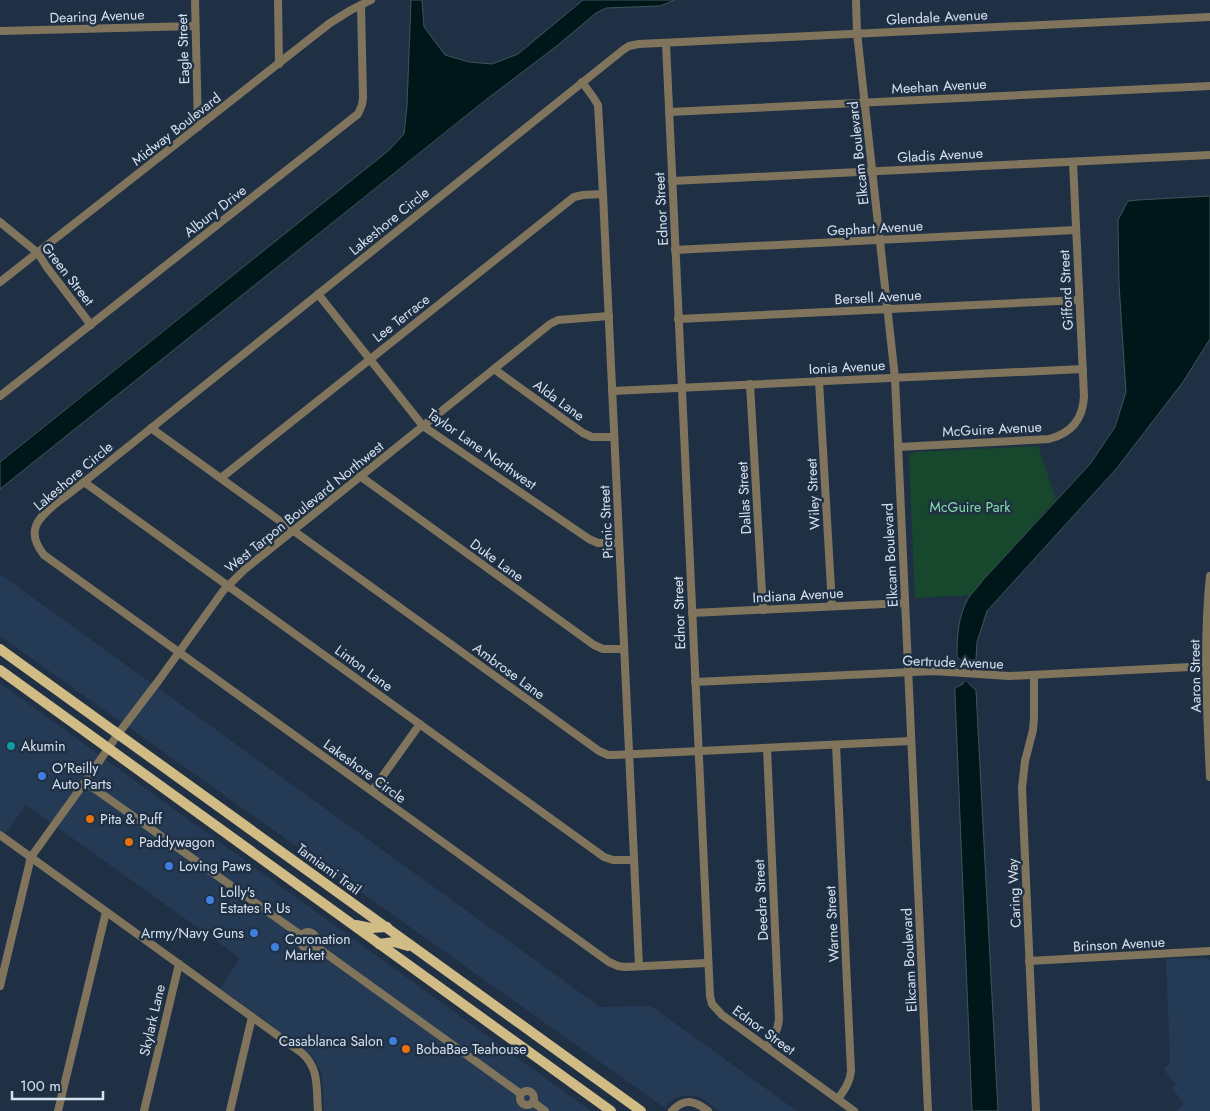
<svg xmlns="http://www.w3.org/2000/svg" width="1210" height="1111" viewBox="0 0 1210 1111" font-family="Jost,sans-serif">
<rect width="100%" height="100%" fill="#1f3044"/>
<!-- built -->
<g fill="#253a54">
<polygon points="0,574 600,1007 651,1006 797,1111 720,1111 700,1097 688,1095 675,1098 668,1103 665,1108 0,636"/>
<polygon points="0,683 591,1111 324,1111 322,1074 311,1054 220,988 240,958 26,805 5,834 0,830"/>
<polygon points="1205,958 1210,960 1210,1111 1176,1111 1184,1104 1172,1088 1176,1085 1163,1069 1170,1064 1166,959"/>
</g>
<!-- green -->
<polygon fill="#17472c" points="1038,446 1056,499 970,595 915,598 909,459 910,454 915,452"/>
<!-- water -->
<g fill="#00171a" stroke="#40545a">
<polygon points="411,0 422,0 424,27 445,55 469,62 492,64 518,54 583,0 675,0 660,6 606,8 596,13 558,45 487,99 0,489 0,462 388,151 404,134 407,106"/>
<path d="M1210,196V339L1183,382L1117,468L987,611L977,642L976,659L969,662V684L976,690L998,1111H972L955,695V688L963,684V662L957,657C957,637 958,615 969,597C973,592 978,587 982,581L1090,464L1115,427L1126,392L1119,284L1118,220L1128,201L1138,200Z"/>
</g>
<!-- pier -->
<polygon fill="#1f3044" points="960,662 972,663 972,683 960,682"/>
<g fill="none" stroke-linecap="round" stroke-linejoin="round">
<!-- minor -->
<g stroke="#80755c" stroke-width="8">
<polyline points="195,0 198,127"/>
<polyline points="278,0 279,64"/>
<polyline points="856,0 857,33 895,378 928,1111"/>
<polyline points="0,31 195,26"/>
<polyline points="666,43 710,996 712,1004 722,1015 854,1111"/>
<polyline points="582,82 593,97 598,105 603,194 639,966"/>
<polyline points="669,112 1210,86"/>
<polyline points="672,181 1210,155"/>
<polyline points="0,222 38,253 46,266 91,325"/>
<polyline points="675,250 1076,230"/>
<polyline points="0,282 330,23 351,10 371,0"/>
<polyline points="318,294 423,426 589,539 598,543 619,543"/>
<polyline points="678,319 1079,300"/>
<polyline points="494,369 583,433 592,437 614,437"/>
<polyline points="819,381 832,606"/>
<polyline points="750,384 763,610"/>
<polyline points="612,391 1083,369"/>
<polyline points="0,396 358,114 362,105 363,98 361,5"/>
<polyline points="151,428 599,751 608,755 615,755 911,741"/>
<path d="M898,447L1049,439C1072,433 1083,419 1084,396L1073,162"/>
<polyline points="360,476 594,645 603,649 624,649"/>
<polyline points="221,478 574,197 583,195 603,194"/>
<polyline points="84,482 604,857 613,860 634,860"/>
<path d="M1210,576C1203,643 1207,710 1210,777"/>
<polyline points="692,613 905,603"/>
<polyline points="1034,675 1034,718 1033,730 1025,761 1022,788 1036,1111"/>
<polyline points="695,682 934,671 1009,676 1210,666"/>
<path d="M836,745L851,1071C850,1083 844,1090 838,1099"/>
<polyline points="85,782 302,936"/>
<polyline points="372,791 420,724"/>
<path d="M0,835L302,1053C320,1069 316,1089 318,1111"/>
<circle cx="308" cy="940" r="8"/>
<polyline points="314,945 521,1094"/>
<polyline points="1029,961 1210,951"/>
<path d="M707,963L625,967L618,966L609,962L44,555C24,530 39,517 59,501C68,495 76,488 84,482L623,50L629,46L639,44L1210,17"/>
<polyline points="0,986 31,857 85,782 118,734 159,680 223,591 244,570 550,324 558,320 609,316"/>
<path d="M766,1047C773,1038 778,1031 779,1019L767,748"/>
<circle cx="527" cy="1098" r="7"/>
<polyline points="533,1102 545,1111"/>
<polyline points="58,1111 106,912"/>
<polyline points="144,1111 179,964"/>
<polyline points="230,1111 252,1017"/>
<path d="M672,1111C685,1097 695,1101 708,1111"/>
</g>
<!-- major -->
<g stroke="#d1bc86" stroke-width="10">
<polyline points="0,649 641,1111"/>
<polyline points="0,670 611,1111"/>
<polyline points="356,925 371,928 387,927"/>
<polyline points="379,944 394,942 408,946"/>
</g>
</g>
<!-- markers -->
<circle fill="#0f9aa8" stroke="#1f3044" stroke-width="2" cx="11" cy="746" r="5"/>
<g fill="#3f7fe0" stroke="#1f3044" stroke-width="2">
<circle cx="42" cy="776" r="5"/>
<circle cx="169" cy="866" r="5"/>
<circle cx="210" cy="900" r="5"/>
<circle cx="254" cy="933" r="5"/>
<circle cx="275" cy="947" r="5"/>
<circle cx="393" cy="1041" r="5"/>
</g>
<g fill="#e8710a" stroke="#1f3044" stroke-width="2">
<circle cx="90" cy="819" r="5"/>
<circle cx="129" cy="842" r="5"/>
<circle cx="406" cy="1049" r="5"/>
</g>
<g text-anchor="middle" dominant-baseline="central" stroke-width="5" stroke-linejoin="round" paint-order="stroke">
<!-- street labels -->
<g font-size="14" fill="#d7e2f0" stroke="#1f3044">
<text transform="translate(97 16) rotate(-2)">Dearing Avenue</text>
<text transform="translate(937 17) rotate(-3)">Glendale Avenue</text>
<text transform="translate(183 49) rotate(-92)">Eagle Street</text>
<text transform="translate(939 86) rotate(-3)">Meehan Avenue</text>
<text transform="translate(176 129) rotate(-38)">Midway Boulevard</text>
<text transform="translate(858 153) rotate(-96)">Elkcam Boulevard</text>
<text transform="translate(940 155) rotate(-3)">Gladis Avenue</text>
<text transform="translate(661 209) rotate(-93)">Ednor Street</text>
<text transform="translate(215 211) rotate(-38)">Albury Drive</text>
<text transform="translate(389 221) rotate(-39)">Lakeshore Circle</text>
<text transform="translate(875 228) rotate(-3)">Gephart Avenue</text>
<text transform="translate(68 274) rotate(52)">Green Street</text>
<text transform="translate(1066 290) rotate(-93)">Gifford Street</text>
<text transform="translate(878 297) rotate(-3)">Bersell Avenue</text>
<text transform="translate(401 318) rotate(-38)">Lee Terrace</text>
<text transform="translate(847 367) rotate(-3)">Ionia Avenue</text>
<text transform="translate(559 400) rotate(36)">Alda Lane</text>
<text transform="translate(992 429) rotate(-3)">McGuire Avenue</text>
<text transform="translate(482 449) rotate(35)">Taylor Lane Northwest</text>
<text transform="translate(73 476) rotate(-40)">Lakeshore Circle</text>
<text transform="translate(813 494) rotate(-93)">Wiley Street</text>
<text transform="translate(744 498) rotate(-93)">Dallas Street</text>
<text transform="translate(304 507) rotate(-39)">West Tarpon Boulevard Northwest</text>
<text transform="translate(606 522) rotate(-93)">Picnic Street</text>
<text transform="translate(890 555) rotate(-93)">Elkcam Boulevard</text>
<text transform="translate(497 560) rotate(36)">Duke Lane</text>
<text transform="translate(798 595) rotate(-3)">Indiana Avenue</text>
<text transform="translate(679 613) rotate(-92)">Ednor Street</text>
<text transform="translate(953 662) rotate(2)">Gertrude Avenue</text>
<text transform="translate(364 668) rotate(36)">Linton Lane</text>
<text transform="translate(509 671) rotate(36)">Ambrose Lane</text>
<text transform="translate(1195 676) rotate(-91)">Aaron Street</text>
<text transform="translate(365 771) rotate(36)">Lakeshore Circle</text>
<text transform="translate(329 869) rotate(36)">Tamiami Trail</text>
<text transform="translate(1014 893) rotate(-93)">Caring Way</text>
<text transform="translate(761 900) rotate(-93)">Deedra Street</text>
<text transform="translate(832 924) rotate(-93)">Warne Street</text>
<text transform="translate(1119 944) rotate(-3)">Brinson Avenue</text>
<text transform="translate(909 960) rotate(-93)">Elkcam Boulevard</text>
<text transform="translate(152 1020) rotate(-77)">Skylark Lane</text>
<text transform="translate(764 1030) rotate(36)">Ednor Street</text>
</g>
<!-- park labels -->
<g font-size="14" fill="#85dea7" stroke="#1f3044">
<text x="970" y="507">McGuire Park</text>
</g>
<!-- poi labels -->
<g font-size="14" fill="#d7e2f0" stroke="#1f3044" text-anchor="start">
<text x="21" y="746">Akumin</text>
<text x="52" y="768">O'Reilly<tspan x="52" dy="16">Auto Parts</tspan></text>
<text x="100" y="819">Pita &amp; Puff</text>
<text x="139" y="842">Paddywagon</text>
<text x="179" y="866">Loving Paws</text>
<text x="220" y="892">Lolly's<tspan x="220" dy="16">Estates R Us</tspan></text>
<text x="244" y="933" text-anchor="end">Army/Navy Guns</text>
<text x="285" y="939">Coronation<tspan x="285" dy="16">Market</tspan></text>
<text x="383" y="1041" text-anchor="end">Casablanca Salon</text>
<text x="416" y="1049">BobaBae Teahouse</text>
</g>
</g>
<!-- scale -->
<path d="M12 1091v8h91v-8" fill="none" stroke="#d7e2f0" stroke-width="2.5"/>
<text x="20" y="1091" font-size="15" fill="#d7e2f0" stroke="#1f3044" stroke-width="4" paint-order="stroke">100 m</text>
</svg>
